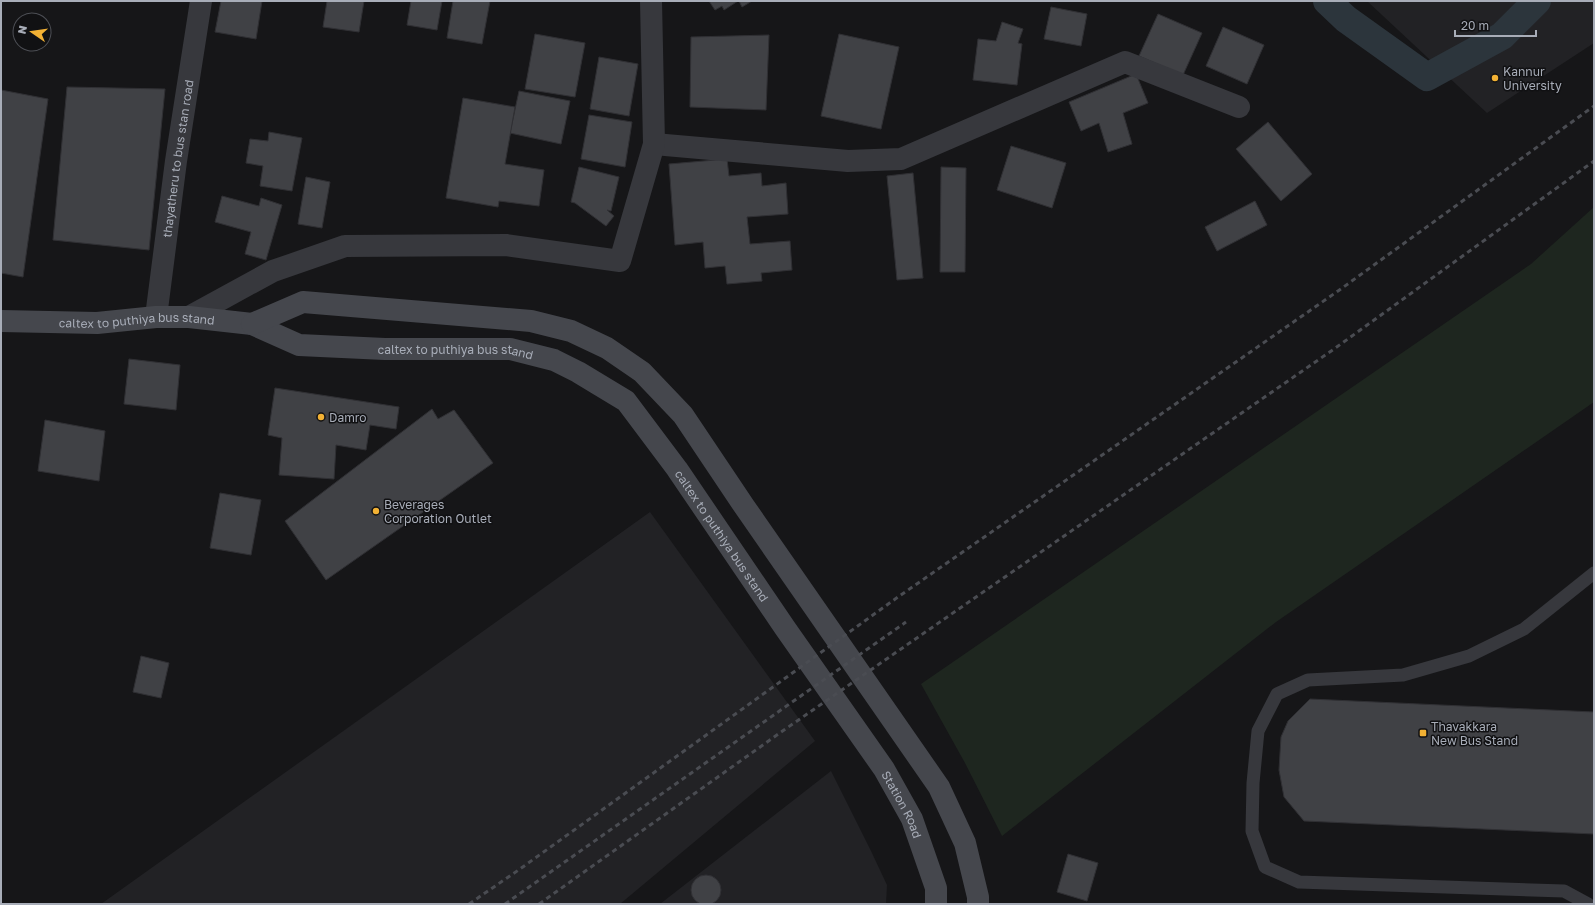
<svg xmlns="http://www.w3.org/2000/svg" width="1595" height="905" viewBox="0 0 1595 905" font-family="'Golos Text',sans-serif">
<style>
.built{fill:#222225}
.green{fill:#1e261f}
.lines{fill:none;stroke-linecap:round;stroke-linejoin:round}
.canal{stroke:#2c353c;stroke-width:28}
.building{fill:#404145;stroke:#303034}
.service{stroke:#37383d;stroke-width:13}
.minor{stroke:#37383d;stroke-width:22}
.secondary{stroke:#45474d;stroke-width:22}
.rail{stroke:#4a4c52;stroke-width:3;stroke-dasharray:5 4;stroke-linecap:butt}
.poi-dot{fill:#f2b134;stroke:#111113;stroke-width:1.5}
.labels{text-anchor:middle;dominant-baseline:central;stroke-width:3;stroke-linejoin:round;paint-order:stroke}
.poi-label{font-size:12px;fill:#a8adb8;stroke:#111113;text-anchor:start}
.street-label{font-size:12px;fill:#a8adb8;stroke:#111113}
</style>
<rect width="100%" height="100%" fill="#161618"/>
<g class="built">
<path d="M1367 1H1594V43L1487 113Z"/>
<path d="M650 512 815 741 620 904H101Z"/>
<path d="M831 771 871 851 887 885 886 904H660Z"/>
</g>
<path class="green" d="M1594 207V402L1276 622 1002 836 965 763 921 684 1531 264Z"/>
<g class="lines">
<path class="canal" d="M1327 1 1346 19 1427 77 1502 36 1537 1"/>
</g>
<g class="building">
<path d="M221 1H262L256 39 215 32Z"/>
<path d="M327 1H364L359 32 323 27Z"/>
<path d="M411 1H442L437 30 407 25Z"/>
<path d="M453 1H490L482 44 447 38Z"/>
<path d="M709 1H738L724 10 722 6 715 10Z"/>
<path d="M739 1H752L742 7Z"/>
<path d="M1051 7 1087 14 1081 46 1044 39Z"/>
<path d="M1158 14 1202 33 1183 75 1139 56Z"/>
<path d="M1002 22 1023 29 1018 43 1022 44 1017 85 973 80 978 39 996 41Z"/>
<path d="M1223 27 1264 45 1247 84 1206 66Z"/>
<path d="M535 34 585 43 575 97 525 89Z"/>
<path d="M839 34 899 47 881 129 821 116Z"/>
<path d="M769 35 766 110 690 107 691 37Z"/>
<path d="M599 57 638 64 629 116 590 109Z"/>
<path d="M1136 74 1148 103 1123 113 1132 144 1108 152 1099 123 1081 131 1069 102Z"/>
<path d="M67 87 165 89 149 250 53 240Z"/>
<path d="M1 90 48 99 23 277 1 273Z"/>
<path d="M519 91 570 101 561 144 510 133Z"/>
<path d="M463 98 515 107 505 164 544 170 539 206 499 201 498 207 446 198Z"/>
<path d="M589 115 632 122 625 167 581 159Z"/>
<path d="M1268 122 1312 174 1281 201 1236 149Z"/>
<path d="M269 132 302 138 292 191 260 186 263 166 246 163 250 139 268 141Z"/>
<path d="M1011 146 1066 163 1052 208 997 190Z"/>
<path d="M727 159 729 176 761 173 762 186 786 183 788 214 747 217 750 244 790 241 792 270 761 273 762 281 727 284 725 266 705 268 703 242 675 245 669 164Z"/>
<path d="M579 167 619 177 611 211 607 210 614 216 606 226 575 203 571 202Z"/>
<path d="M941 167 966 168 965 272H940Z"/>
<path d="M913 173 923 278 897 280 887 176Z"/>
<path d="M306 177 330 182 322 228 298 224Z"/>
<path d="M222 196 259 206 261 198 282 205 266 260 245 254 251 232 215 222Z"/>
<path d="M1255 201 1267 225 1217 251 1205 227Z"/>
<path d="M129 359 180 365 176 410 124 404Z"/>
<path d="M275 388 399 407 396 429 370 425 366 450 336 445 334 479 279 475 282 438 268 435Z"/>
<path d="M432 409 438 419 454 410 493 463 326 580 285 521Z"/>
<path d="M45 420 105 431 99 481 38 471Z"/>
<path d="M220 493 261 500 251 555 210 548Z"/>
<path d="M141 656 169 663 161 698 133 692Z"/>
<path d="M1310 699 1594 712V834L1304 821 1284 797 1279 770 1281 737 1288 721Z"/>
<path d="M1068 854 1098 863 1087 901 1057 892Z"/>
<circle cx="706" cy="890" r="15"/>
</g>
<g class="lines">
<path class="service" d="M1588 904 1564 891 1299 882 1265 867 1252 831 1253 783 1258 731 1277 694 1308 680 1403 675 1469 656 1524 629 1594 573"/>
<g class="minor">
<path d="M654 144 848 161 901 159 1125 62 1239 107"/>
<path id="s1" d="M156 317 176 161 201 1"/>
<path d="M189 317 273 271 345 246 506 245 620 261 654 144 651 1"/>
</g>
<g class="secondary">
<path id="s2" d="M1 321 97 323 156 317H189L252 324 299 345 385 349H510L554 360 578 372 626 401 677 469 785 628 884 769 912 819 936 888V904"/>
<path d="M252 324 303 302 531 321 571 331 607 348 642 372 683 415 744 506 939 787 965 843 978 897V904"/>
</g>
<g class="rail">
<path d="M469 904 520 869 898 597 1338 291 1594 106"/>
<path d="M505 904 906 622"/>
<path d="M539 904 784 730 1334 349 1594 161"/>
</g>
</g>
<g class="poi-dot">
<circle cx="1495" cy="78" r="4"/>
<circle cx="321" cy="417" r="4"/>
<circle cx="376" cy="511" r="4"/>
<rect x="1419" y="729" width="8" height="8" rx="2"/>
</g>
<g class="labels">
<g class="poi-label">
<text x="1503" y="71">Kannur<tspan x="1503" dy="14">University</tspan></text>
<text x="329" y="417">Damro</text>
<text x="384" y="504">Beverages<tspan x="384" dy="14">Corporation Outlet</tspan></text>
<text x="1431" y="726">Thavakkara<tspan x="1431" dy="14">New Bus Stand</tspan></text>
</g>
<g class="street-label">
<text stroke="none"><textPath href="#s1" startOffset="160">thayatheru to bus stan road</textPath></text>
<text stroke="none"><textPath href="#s2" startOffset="136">caltex to puthiya bus stand</textPath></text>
<text stroke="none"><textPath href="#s2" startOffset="460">caltex to puthiya bus stand</textPath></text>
<text stroke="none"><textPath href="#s2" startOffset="808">caltex to puthiya bus stand</textPath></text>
<text stroke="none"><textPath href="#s2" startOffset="1132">Station Road</textPath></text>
</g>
</g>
<rect width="1595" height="905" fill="none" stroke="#a8adb8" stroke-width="4"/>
<g transform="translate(32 32) rotate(283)"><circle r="19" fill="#111113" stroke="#4d4f55"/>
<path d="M0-3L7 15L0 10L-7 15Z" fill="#f2b134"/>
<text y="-6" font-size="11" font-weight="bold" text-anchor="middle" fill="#a8adb8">N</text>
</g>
<path d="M1455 30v6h81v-6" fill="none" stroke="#a8adb8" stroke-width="2"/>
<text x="1461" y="30" font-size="12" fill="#a8adb8" stroke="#111113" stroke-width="3" paint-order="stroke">20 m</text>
</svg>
